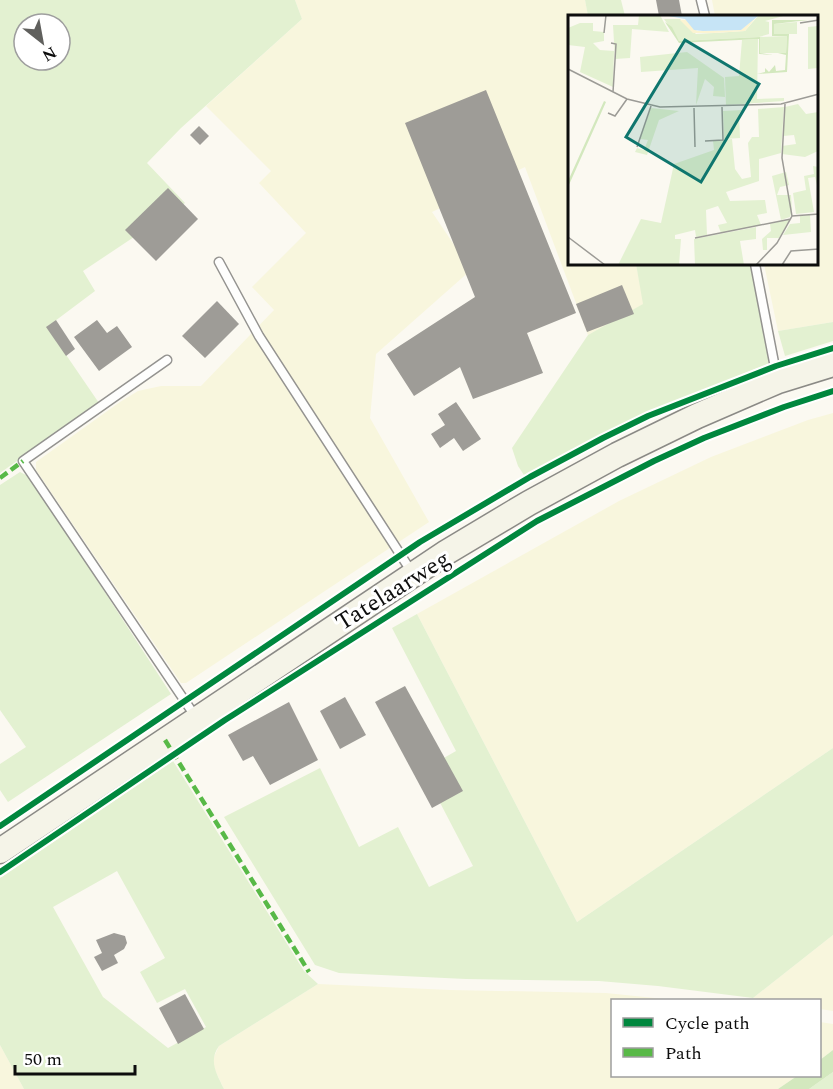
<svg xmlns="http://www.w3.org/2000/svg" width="833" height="1089" viewBox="0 0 833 1089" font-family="Spectral,serif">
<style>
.farmland{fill:#f8f6dd}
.green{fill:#e3f1d1;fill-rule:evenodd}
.forest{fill:#d3e8be}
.building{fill:#9e9c97}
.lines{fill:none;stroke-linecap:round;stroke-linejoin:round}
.service-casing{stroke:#949390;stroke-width:11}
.secondary-casing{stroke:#8b8a86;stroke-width:27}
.service{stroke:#fefefd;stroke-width:8}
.secondary{stroke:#f5f4e8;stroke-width:24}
.quiet{stroke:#58b947;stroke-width:4.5;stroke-dasharray:9 4.5;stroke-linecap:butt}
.cycleway-casing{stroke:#fff;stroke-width:10}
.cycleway{stroke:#00873e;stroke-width:6}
.labels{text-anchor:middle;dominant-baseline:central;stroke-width:6;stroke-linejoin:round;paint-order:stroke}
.street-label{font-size:24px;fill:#0d0d0d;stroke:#fff}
.inset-road{fill:none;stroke:#9c9b96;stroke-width:1.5}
.view{fill:#0f766e;fill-opacity:0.15;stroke:#0f766e;stroke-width:3}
.inset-edge{fill:none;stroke:#0d0d0d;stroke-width:3}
</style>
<rect width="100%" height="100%" fill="#fbf9f1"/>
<g class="farmland">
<path d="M295 0H585L588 16H569V264H636L644 304 588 335 525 167 432 212 471 270 376 354 370 418 429 522 186 683H181L36 470V462L120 402 138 391 161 386H201L274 310 252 287 306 233 259 183 271 171 206 106 302 19Z"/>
<path d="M712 0H833V322L778 331 764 264H816V16H715Z"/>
<path d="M833 413V748L577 922 417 614 619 501 711 457 808 420Z"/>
<path d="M833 935V1011L820 1009V1000H766L753 998Z"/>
<path d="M318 984 450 990 606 993 674 1000H612V1076H797L778 1089H224L214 1068 213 1059 219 1046Z"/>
<path d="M820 1022 833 1024V1050L820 1060Z"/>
<path d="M0 1045 24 1089H0Z"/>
</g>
<g class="green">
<path d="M0 0H295L302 19 181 128 147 163 185 203 83 271 95 291 47 327 99 403 0 473ZM24 24H60V60H24Z"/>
<path d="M585 0H621L625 16H588Z"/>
<path d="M636 264H752L770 361 768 364 640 415 524 475 518 466 512 448 588 335 643 304Z"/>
<path d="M833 322V341L785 356 778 331Z"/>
<path d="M20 472 30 477 171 694 8 802 0 790V764L26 747 0 710V485Z"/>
<path d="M417 614 577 922 833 748V935L753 998 658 986 599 981 466 979 339 973 315 965 224 817 320 768 359 847 398 827 429 887 473 866 423 770 456 751 392 628Z"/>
<path d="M173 761 304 971 318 984 219 1046C208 1061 217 1074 224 1089H24L0 1045V878ZM117 871 165 958 140 972 157 1003 185 989 206 1027 168 1048 103 997 53 907Z"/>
<path d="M833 1072V1089H809Z"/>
</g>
<path class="forest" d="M833 1050V1072L809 1089H778L797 1076H820V1060Z"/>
<g class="building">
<path d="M656 0H679L682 16H659Z"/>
<path d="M486 90 576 313 527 333 543 373 473 399 460 367 414 396 387 354 475 297 405 123Z"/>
<path d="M199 126 209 136 200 145 190 135Z"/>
<path d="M168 188 198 219 156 261 125 230Z"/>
<path d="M622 285 634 314 587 332 576 304Z"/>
<path d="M217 301 239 324 205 358 182 336Z"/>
<path d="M56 320 75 349 66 356 46 327Z"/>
<path d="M97 320 107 333 117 326 132 347 99 371 74 337Z"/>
<path d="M456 402 481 439 463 451 454 438 440 448 431 434 445 425 438 414Z"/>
<path d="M405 686 463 791 432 808 375 702Z"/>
<path d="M345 697 366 735 340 749 320 711Z"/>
<path d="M289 702 318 760 270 785 253 756 243 761 228 735Z"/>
<path d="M114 933 125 936 127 943 124 949 114 955 118 963 102 971 94 957 102 953 96 940Z"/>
<path d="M185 994 204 1029 178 1044 159 1008Z"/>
</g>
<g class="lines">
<defs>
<g id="service">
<path d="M701 0 705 16"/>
<path d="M219 262 259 336 413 574"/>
<path d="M755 264 777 378"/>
<path d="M167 360 23 461 197 719"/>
</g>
<path id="secondary" d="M0 851 447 552 529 503 617 455 697 416 778 381 833 364"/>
</defs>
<use href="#service" class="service-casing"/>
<use href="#secondary" class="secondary-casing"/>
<use href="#service" class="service"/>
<use href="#secondary" class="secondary"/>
<g class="quiet">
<path d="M0 478 23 461"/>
<path d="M165 740 309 972"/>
</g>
<defs>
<g id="cycleway">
<path d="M0 826 420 542 530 477 603 438 648 416 776 366 833 348"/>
<path d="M0 872 225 720 537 521 654 461 704 438 784 407 833 391"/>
</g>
</defs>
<use href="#cycleway" class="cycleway-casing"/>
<use href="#cycleway" class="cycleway"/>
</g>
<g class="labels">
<g class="street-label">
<text transform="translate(393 591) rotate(-32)">Tatelaarweg</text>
</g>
</g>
<g transform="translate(568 15)">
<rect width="250" height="250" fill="#fbf9f1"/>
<path d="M71 0H92L101 17 64 14 62 43 47 44 45 10H70ZM219 0 197 6 201 7V19L191 22 111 26 96 4H112L128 19 146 18 177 16 190 1ZM229 7V19H206V9ZM12 8H25V16L36 17V26L25 28 32 35 46 36 45 72 12 57 17 32 0 30V13ZM250 11V53L240 54V12ZM219 21 218 38H192V22ZM190 24 189 84 216 83V86L158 90 157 62 171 61 174 25ZM119 37 156 63 157 82 145 81 146 72 137 64 128 90 130 53 73 57 72 42ZM230 89 238 99 250 97V136L237 142 214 139V131L228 129 226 120 215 121 217 92ZM216 92 213 138 191 144V166L158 177 162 186 197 185 199 198 189 200 193 210 153 218 150 210 159 208 150 191 138 195 139 220 128 222 127 215 107 220V224H113L111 250H50L73 204 93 208 106 149 146 135 145 126 164 124 167 154 174 164 183 162 180 128 184 122H191L190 94ZM83 93 111 96 91 105 79 140 67 137 69 133 76 135 80 125 72 124ZM175 95 171 99 172 123 156 124 155 96ZM245 151 250 152V174L247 162 240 163 246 197 228 199 225 178 238 175 236 161 246 159ZM218 157 221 170 212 172 209 180H223L224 195 222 202 213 205 204 161ZM242 200 243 217 215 220 222 209 232 208V201ZM222 204 211 223H199V235H195L194 224 203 216 202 209ZM188 212V224L172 226 176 250H127L126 224Z" fill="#e3f1d1"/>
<path d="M204 5H240L206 9V19H221L219 57 189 59 197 57V53L201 57 207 50 208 56 217 55 218 40 210 38H218L219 21H204ZM97 7 104 12 111 26 192 22V38L205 40 191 39V24L111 28ZM36 86 38 87 0 172V166Z" fill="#d3e8be"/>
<path d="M189 1 177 16 146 18H125L112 5H119L129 16 173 15Z" fill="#fcf4d2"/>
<path d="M95 0H209L190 1 173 15 135 16 126 15 117 4Z" fill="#c6e4f6"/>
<path class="inset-road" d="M232 8 251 5M36 18 38 0M43 28 48 29 45 77M0 54 59 84 92 92 213 89 251 79M126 93 127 132M40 98 47 101 59 84M137 126 155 125 154 92M69 132 83 91M224 201 251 199M0 222 37 250M127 223 223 204M188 250 209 228 224 201 214 143 217 89M214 250 223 236 251 234"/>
<path class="view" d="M117 25 191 69 133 167 58 122Z"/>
<rect width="250" height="250" class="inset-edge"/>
</g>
<rect x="611" y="999" width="210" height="78" fill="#ffffff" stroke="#9e9e9e" stroke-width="1.5"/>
<rect x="623" y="1018" width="30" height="9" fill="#00873e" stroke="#9e9e9e" stroke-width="1.5"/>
<text x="665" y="1029" font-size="18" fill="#0d0d0d">Cycle path</text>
<rect x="623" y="1048" width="30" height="9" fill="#58b947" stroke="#9e9e9e" stroke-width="1.5"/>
<text x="665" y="1059" font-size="18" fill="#0d0d0d">Path</text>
<g transform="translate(42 42) rotate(149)"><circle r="28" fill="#ffffff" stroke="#9e9e9e" stroke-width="1.5"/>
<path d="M0-4.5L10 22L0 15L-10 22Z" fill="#60605d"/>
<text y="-9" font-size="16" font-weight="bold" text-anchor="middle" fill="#0d0d0d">N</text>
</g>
<path d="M15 1065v9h120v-9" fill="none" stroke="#0d0d0d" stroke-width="3"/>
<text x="24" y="1065" font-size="18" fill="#0d0d0d" stroke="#ffffff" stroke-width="4.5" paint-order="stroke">50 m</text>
</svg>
